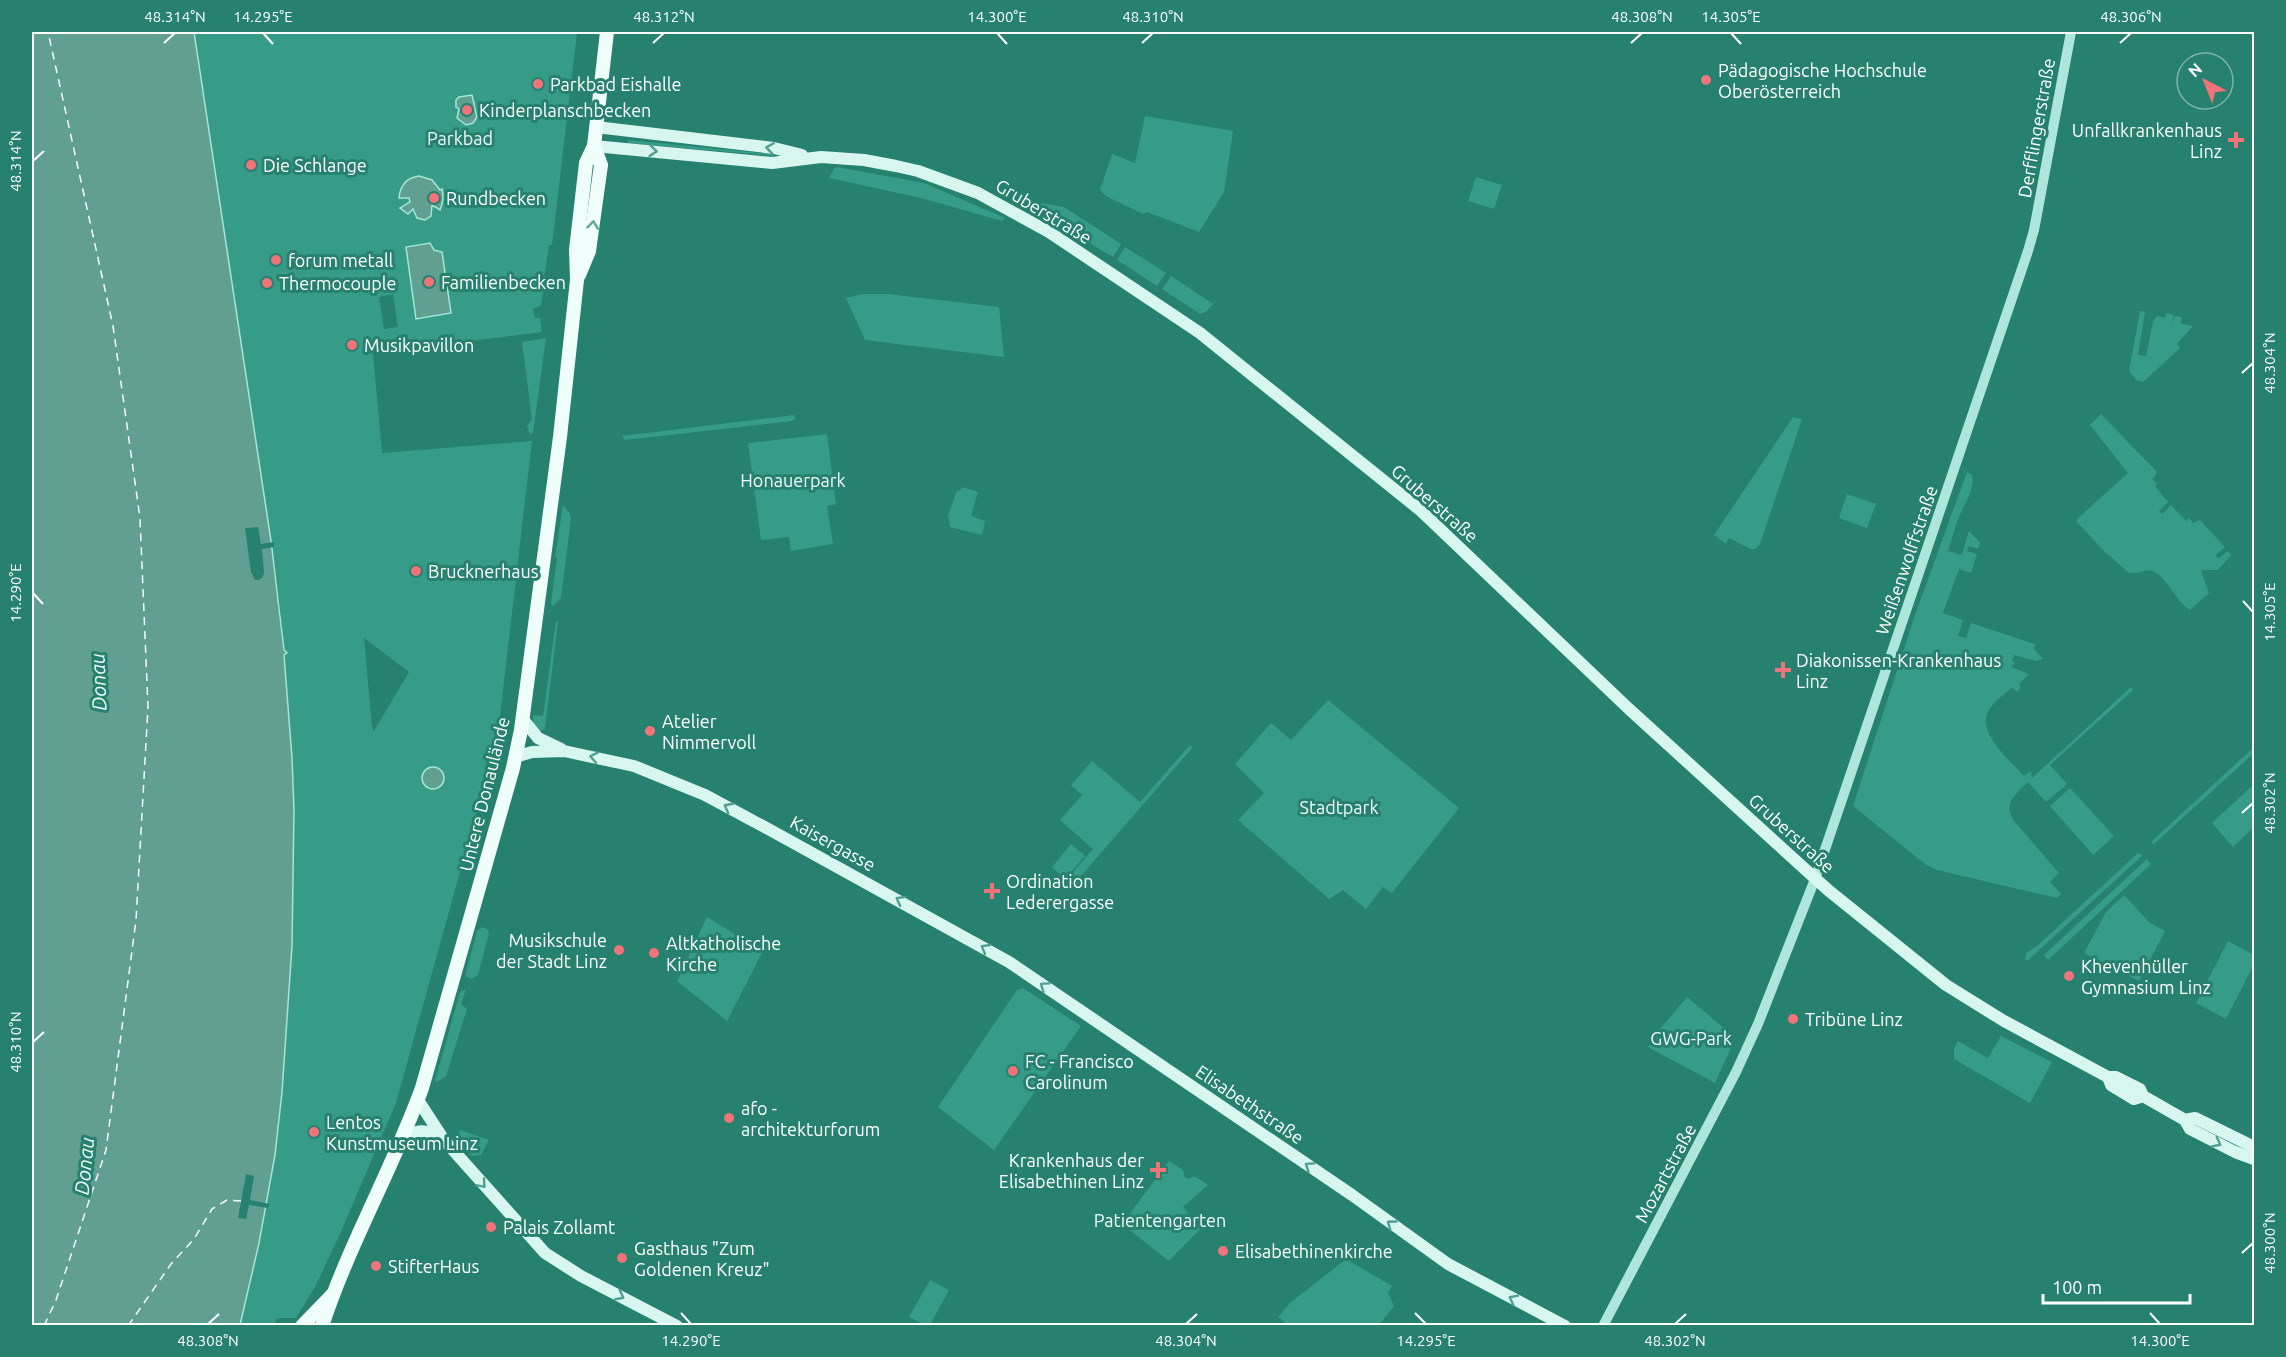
<svg xmlns="http://www.w3.org/2000/svg" width="2286" height="1357" viewBox="0 0 2286 1357" font-family="Ubuntu,sans-serif">
<style>
.green{fill:#379c87;fill-rule:evenodd}
.water{fill:#619f93;stroke:#a2e7d8;stroke-width:1.5}
.pier{fill:#26816f}
.lines{fill:none;stroke-linecap:round;stroke-linejoin:round}
.ferry{stroke:#f4fcfb;stroke-width:1.5;stroke-dasharray:8 6;stroke-linecap:butt}
.tertiary{stroke:#aee6db;stroke-width:10}
.secondary{stroke:#d7f6f0;stroke-width:12}
.primary{stroke:#effdfb;stroke-width:14}
.oneway{stroke:#529e8f}
.oneway2{stroke:#62a699}
.ticks{fill:none;stroke:#fff;stroke-width:2}
.poi-dot{fill:#ef7379;stroke:#26816f;stroke-width:2}
.labels{text-anchor:middle;dominant-baseline:central;stroke-width:6;stroke-linejoin:round;paint-order:stroke}
.poi-label{font-size:18px;fill:#fff;stroke:#26816f;text-anchor:start}
.street-label{font-size:18px;fill:#fff;stroke:#26816f}
.park-label{font-size:18px;fill:#f1fcfa;stroke:#26816f}
.water-label{font-size:20px;font-style:italic;fill:#f4fcfb;stroke:#26816f}
.neatline{fill:none;stroke:#fff;stroke-width:2}
.ticks-label{font-size:15px;text-anchor:middle;fill:#fff}
</style>
<rect width="100%" height="100%" fill="#26816f"/>
<g class="green">
<path d="M194 32H577L552 245H549L545 273 543 275 545 277 541 305 533 309 535 318H540L542 332 373 353 382 453 532 441 530 458 499 725 489 767 396 1103 340 1234 315 1287 296 1318H277L274 1325H240L259 1243 275 1155 282 1092 292 946 294 810 292 758 284 655 287 653 284 650 279 599ZM393 294 398 327 384 329 379 297ZM364 638 409 672 374 731 372 727Z"/>
<path d="M1145 116 1233 131 1224 192 1199 232 1147 212 1143 214 1106 196 1100 190 1112 154 1135 163Z"/>
<path d="M628 140 773 154 774 156 627 143Z"/>
<path d="M837 167 924 183 1005 218 1002 221 921 198 829 178 834 168Z"/>
<path d="M1476 177 1502 185 1494 209 1468 201Z"/>
<path d="M1040 203 1064 207 1121 244 1113 257C1097 247 1045 219 1040 203Z"/>
<path d="M1125 247 1166 273 1157 286 1117 260Z"/>
<path d="M1171 276 1213 304 1207 311 1200 314 1162 289Z"/>
<path d="M863 294H888L999 307 1004 357 865 340 846 298Z"/>
<path d="M2140 311 2145 312 2138 355 2146 356 2153 321 2157 316 2165 318 2166 313 2174 315 2172 324 2175 316 2182 317 2181 324 2193 326 2177 344 2180 348 2143 382 2136 380 2129 371Z"/>
<path d="M546 338 533 433 530 434 527 426 532 419 522 342Z"/>
<path d="M2101 414 2156 471V475L2152 479 2157 484 2155 486 2168 502 2159 511 2162 514 2171 505 2186 521 2189 518 2193 523 2200 520 2225 547 2216 555 2218 559 2228 551 2231 555 2218 570H2201L2209 593 2190 610C2177 603 2167 577 2153 571 2145 568 2138 575 2129 573L2103 550 2077 522V519L2128 473 2090 425Z"/>
<path d="M794 415 795 419 792 421 625 440 622 436Z"/>
<path d="M1793 417 1802 419 1760 544 1755 549H1751L1729 538 1726 544 1714 535Z"/>
<path d="M827 434 836 504 827 506 833 544 791 551 789 537 761 540 748 443Z"/>
<path d="M1967 472 1972 475C1976 491 1962 507 1957 522 1954 531 1951 541 1948 551L1962 555 1969 531 1980 543 1978 549 1969 546 1967 551 1977 554 1971 573 1959 569 1943 613 1963 620 1958 636 1966 638 1971 623 2035 644 2034 649 2043 659 2036 661 2014 655 2012 661 2015 663 2011 667 2029 674 2019 684 2021 687 2017 692 2012 687C2005 694 1994 701 1989 710 1975 732 2011 761 2024 776L2031 771 2032 778 2131 687 2133 690 2050 765 2067 784 2046 802 2028 782C2015 794 2002 805 2015 822L2059 873 2050 882 2061 894 2057 898 1937 870 1925 864 1853 806 1915 615Z"/>
<path d="M962 487 978 492 971 516 985 521 982 535 950 527 948 516 957 490 960 491Z"/>
<path d="M1847 494 1876 504 1867 528 1839 518Z"/>
<path d="M563 505 570 514 571 518 561 598 553 606 551 604 557 558 555 557Z"/>
<path d="M556 621 558 622 545 728 538 733 533 725V715L543 716Z"/>
<path d="M1328 700 1459 808 1392 893 1383 887 1366 909 1343 890 1329 899 1238 820 1264 793 1235 764 1271 723 1291 740Z"/>
<path d="M1190 745 1193 747 1068 891 1062 885 1093 849 1060 820 1082 795 1071 785 1092 761 1140 802Z"/>
<path d="M2254 747V753L2153 845 2152 841Z"/>
<path d="M2254 784V827L2233 847 2212 823Z"/>
<path d="M2070 788 2114 836 2093 855 2050 806Z"/>
<path d="M1071 844 1085 856 1065 879 1052 867Z"/>
<path d="M2138 853 2143 855 2027 961 2025 959 2026 953 2038 945Z"/>
<path d="M2147 859 2151 864 2048 960 2044 955Z"/>
<path d="M2124 895 2150 923 2165 931 2139 981 2084 953 2106 912Z"/>
<path d="M707 917 763 951 727 1021 677 981Z"/>
<path d="M482 927 487 929 489 933 478 975 471 979 466 976V972L477 931Z"/>
<path d="M2228 941 2254 955V964L2226 1019 2196 1003Z"/>
<path d="M1023 988 1081 1026 994 1150 938 1107 1017 990Z"/>
<path d="M466 989 461 1004 467 1009 446 1076 437 1082 435 1081 460 992Z"/>
<path d="M1687 997 1725 1029 1732 1038 1730 1050 1715 1083 1648 1047 1654 1036Z"/>
<path d="M2001 1036 2052 1062 2030 1103 1954 1059V1048L1958 1041 1988 1058Z"/>
<path d="M460 1130 489 1140 481 1155 472 1156 456 1140Z"/>
<path d="M1169 1161 1183 1170 1185 1177 1189 1179 1194 1176 1208 1185 1183 1207 1201 1228 1169 1261 1122 1224Z"/>
<path d="M1346 1259 1392 1286 1388 1293 1394 1306 1379 1325H1288L1278 1317 1290 1303Z"/>
<path d="M930 1280 949 1290 930 1325H925L909 1317Z"/>
</g>
<g class="water">
<path d="M32 32H194L271 541 284 650 287 653 284 655 292 758 294 810 292 946 282 1092 275 1155 259 1243 240 1325H32Z"/>
<path d="M472 95 477 117 473 123 466 125 457 118 459 109 456 107V100L459 97Z"/>
<path d="M419 176 432 180 440 190 442 189C444 197 443 202 440 210L432 205 431 216 425 220 417 218 413 209 408 214 400 208 410 202 409 198H399C400 186 406 178 419 176Z"/>
<path d="M430 243 434 250 442 252 451 313 416 319 406 247Z"/>
<circle cx="433" cy="778" r="11"/>
</g>
<g class="pier">
<path d="M258 527 261 544 274 542V547L262 549 264 572 263 577 259 580H255L251 572 245 528Z"/>
<path d="M246 1174 254 1176 250 1200 269 1204 268 1208 249 1205 246 1219 238 1218Z"/>
</g>
<g class="lines">
<g class="ferry">
<path d="M44 1326 56 1300 106 1150 136 920 148 707 140 518 113 326 48 32"/>
<path d="M128 1326 171 1264 194 1239 212 1209 227 1200 241 1201"/>
</g>
<path class="tertiary" d="M1603 1326 1736 1072 1758 1024 1815 879 2028 251 2034 230 2071 32"/>
<g class="secondary">
<path d="M596 127 774 148 802 155"/>
<path d="M594 146 772 163 821 157 864 160 896 166 918 171 978 193 1049 232 1200 333 1420 510 1629 709 1828 890 1946 985 2004 1021 2108 1077H2116L2140 1089 2143 1096 2185 1120 2190 1129 2235 1152 2254 1159"/>
<path d="M522 718 538 738 561 749"/>
<path d="M515 757 532 752 564 751 634 766 705 795 772 831 1009 962 1352 1195 1448 1264 1565 1326"/>
<path d="M2108 1077 2111 1085 2134 1099 2143 1096"/>
<path d="M418 1100 444 1140 545 1253 581 1276 677 1326"/>
<path d="M2185 1120 2195 1118 2254 1147"/>
<path d="M403 1138C417 1130 426 1128 440 1138"/>
</g>
<g class="primary">
<path d="M579 275 589 251 601 165 594 146"/>
<path d="M302 1326 332 1295"/>
<path d="M322 1326C349 1244 393 1168 422 1088L513 768 521 730 560 437 577 280 576 250 586 163 594 146 607 32"/>
</g>
</g>
<defs><path id="oneway-chevron" d="M-2-3.5L2.5 0L-2 3.5" fill="none" stroke-width="1.6" stroke-linecap="round" stroke-linejoin="round" transform="scale(1.5)"/></defs>
<g class="oneway">
<use href="#oneway-chevron" transform="translate(770 148) rotate(-171)"/>
<use href="#oneway-chevron" transform="translate(653 151) rotate(6)"/>
<use href="#oneway-chevron" transform="translate(594 757) rotate(-169)"/>
<use href="#oneway-chevron" transform="translate(728 807) rotate(-152)"/>
<use href="#oneway-chevron" transform="translate(900 900) rotate(-151)"/>
<use href="#oneway-chevron" transform="translate(985 948) rotate(-150)"/>
<use href="#oneway-chevron" transform="translate(1044 986) rotate(-145)"/>
<use href="#oneway-chevron" transform="translate(2217 1143) rotate(27)"/>
<use href="#oneway-chevron" transform="translate(1309 1166) rotate(-146)"/>
<use href="#oneway-chevron" transform="translate(482 1184) rotate(49)"/>
<use href="#oneway-chevron" transform="translate(1391 1224) rotate(-144)"/>
<use href="#oneway-chevron" transform="translate(620 1296) rotate(27)"/>
<use href="#oneway-chevron" transform="translate(1513 1299) rotate(-153)"/>
</g>
<use class="oneway2" href="#oneway-chevron" transform="translate(593 225) rotate(-83)"/>
<path class="ticks" d="M263 33 273 44M997 33 1007 44M1731 33 1741 44M164 43 175 33M653 43 664 33M1142 43 1153 33M1631 43 1642 33M2120 43 2131 33M33 161 44 151M2242 373 2253 363M33 593 43 604M2243 601 2253 612M2242 813 2253 803M33 1042 44 1032M2242 1253 2253 1243M681 1313 691 1324M1415 1313 1426 1324M2150 1313 2160 1324M208 1324 219 1314M1186 1324 1197 1314M1675 1324 1686 1314"/>
<g class="poi-dot">
<circle cx="1706" cy="80" r="6"/>
<circle cx="538" cy="84" r="6"/>
<circle cx="467" cy="110" r="6"/>
<path d="M2233 131h6v6h6v6h-6v6h-6v-6h-6v-6h6z"/>
<circle cx="251" cy="165" r="6"/>
<circle cx="434" cy="198" r="6"/>
<circle cx="276" cy="260" r="6"/>
<circle cx="429" cy="282" r="6"/>
<circle cx="267" cy="283" r="6"/>
<circle cx="352" cy="345" r="6"/>
<circle cx="416" cy="571" r="6"/>
<path d="M1780 661h6v6h6v6h-6v6h-6v-6h-6v-6h6z"/>
<circle cx="650" cy="731" r="6"/>
<path d="M989 882h6v6h6v6h-6v6h-6v-6h-6v-6h6z"/>
<circle cx="619" cy="950" r="6"/>
<circle cx="654" cy="953" r="6"/>
<circle cx="2069" cy="976" r="6"/>
<circle cx="1793" cy="1019" r="6"/>
<circle cx="1013" cy="1071" r="6"/>
<circle cx="729" cy="1118" r="6"/>
<circle cx="314" cy="1132" r="6"/>
<path d="M1155 1161h6v6h6v6h-6v6h-6v-6h-6v-6h6z"/>
<circle cx="491" cy="1227" r="6"/>
<circle cx="1223" cy="1251" r="6"/>
<circle cx="622" cy="1258" r="6"/>
<circle cx="376" cy="1266" r="6"/>
</g>
<g class="labels">
<g class="poi-label">
<text x="1718" y="70">Pädagogische Hochschule<tspan x="1718" dy="21">Oberösterreich</tspan></text>
<text x="550" y="84">Parkbad Eishalle</text>
<text x="479" y="110">Kinderplanschbecken</text>
<text x="2222" y="130" text-anchor="end">Unfallkrankenhaus<tspan x="2222" dy="21">Linz</tspan></text>
<text x="263" y="165">Die Schlange</text>
<text x="446" y="198">Rundbecken</text>
<text x="288" y="260">forum metall</text>
<text x="441" y="282">Familienbecken</text>
<text x="279" y="283">Thermocouple</text>
<text x="364" y="345">Musikpavillon</text>
<text x="428" y="571">Brucknerhaus</text>
<text x="1796" y="660">Diakonissen-Krankenhaus<tspan x="1796" dy="21">Linz</tspan></text>
<text x="662" y="721">Atelier<tspan x="662" dy="21">Nimmervoll</tspan></text>
<text x="1006" y="881">Ordination<tspan x="1006" dy="21">Lederergasse</tspan></text>
<text x="607" y="940" text-anchor="end">Musikschule<tspan x="607" dy="21">der Stadt Linz</tspan></text>
<text x="666" y="943">Altkatholische<tspan x="666" dy="21">Kirche</tspan></text>
<text x="2081" y="966">Khevenhüller<tspan x="2081" dy="21">Gymnasium Linz</tspan></text>
<text x="1805" y="1019">Tribüne Linz</text>
<text x="1025" y="1061">FC - Francisco<tspan x="1025" dy="21">Carolinum</tspan></text>
<text x="741" y="1108">afo -<tspan x="741" dy="21">architekturforum</tspan></text>
<text x="326" y="1122">Lentos<tspan x="326" dy="21">Kunstmuseum Linz</tspan></text>
<text x="1144" y="1160" text-anchor="end">Krankenhaus der<tspan x="1144" dy="21">Elisabethinen Linz</tspan></text>
<text x="503" y="1227">Palais Zollamt</text>
<text x="634" y="1248">Gasthaus "Zum<tspan x="634" dy="21">Goldenen Kreuz"</tspan></text>
<text x="1235" y="1251">Elisabethinenkirche</text>
<text x="388" y="1266">StifterHaus</text>
</g>
<g class="street-label">
<text transform="translate(2036 128) rotate(-80)">Derfflingerstraße</text>
<text transform="translate(1044 211) rotate(31)">Gruberstraße</text>
<text transform="translate(1435 503) rotate(41)">Gruberstraße</text>
<text transform="translate(1906 560) rotate(-71)">Weißenwolffstraße</text>
<text transform="translate(484 794) rotate(-76)">Untere Donaulände</text>
<text transform="translate(1792 833) rotate(42)">Gruberstraße</text>
<text transform="translate(833 843) rotate(29)">Kaisergasse</text>
<text transform="translate(1250 1104) rotate(34)">Elisabethstraße</text>
<text transform="translate(1665 1173) rotate(-62)">Mozartstraße</text>
</g>
<g class="park-label">
<text x="460" y="138">Parkbad</text>
<text x="793" y="480">Honauerpark</text>
<text x="1339" y="807">Stadtpark</text>
<text x="1691" y="1038">GWG-Park</text>
<text x="1160" y="1220">Patientengarten</text>
</g>
<g class="water-label">
<text transform="translate(98 682) rotate(-92)">Donau</text>
<text transform="translate(84 1166) rotate(-84)">Donau</text>
</g>
</g>
<rect width="2286" height="1357" fill="none" stroke="#26816f" stroke-width="66"/>
<g transform="translate(2205 81) rotate(318)"><circle r="28" fill="#26816f" stroke="#7db3a9" stroke-width="1.5"/>
<path d="M0-4.5L10 22L0 15L-10 22Z" fill="#ef7379"/>
<text y="-9" font-size="16" font-weight="bold" text-anchor="middle" fill="#ffffff">N</text>
</g>
<path d="M2043 1294v9h147v-9" fill="none" stroke="#ffffff" stroke-width="3"/>
<text x="2052" y="1294" font-size="18" fill="#ffffff" stroke="#26816f" stroke-width="4.5" paint-order="stroke">100 m</text>
<rect x="33" y="33" width="2220" height="1291" class="neatline"/>
<g class="ticks-label">
<text x="175" y="22">48.314°N</text>
<text x="263" y="22">14.295°E</text>
<text x="664" y="22">48.312°N</text>
<text x="997" y="22">14.300°E</text>
<text x="1153" y="22">48.310°N</text>
<text x="1642" y="22">48.308°N</text>
<text x="1731" y="22">14.305°E</text>
<text x="2131" y="22">48.306°N</text>
<text transform="translate(16 161) rotate(-90)" y="5">48.314°N</text>
<text transform="translate(2270 363) rotate(-90)" y="5">48.304°N</text>
<text transform="translate(16 593) rotate(-90)" y="5">14.290°E</text>
<text transform="translate(2270 612) rotate(-90)" y="5">14.305°E</text>
<text transform="translate(2270 803) rotate(-90)" y="5">48.302°N</text>
<text transform="translate(16 1042) rotate(-90)" y="5">48.310°N</text>
<text transform="translate(2270 1243) rotate(-90)" y="5">48.300°N</text>
<text x="208" y="1346">48.308°N</text>
<text x="691" y="1346">14.290°E</text>
<text x="1186" y="1346">48.304°N</text>
<text x="1426" y="1346">14.295°E</text>
<text x="1675" y="1346">48.302°N</text>
<text x="2160" y="1346">14.300°E</text>
</g>
</svg>
